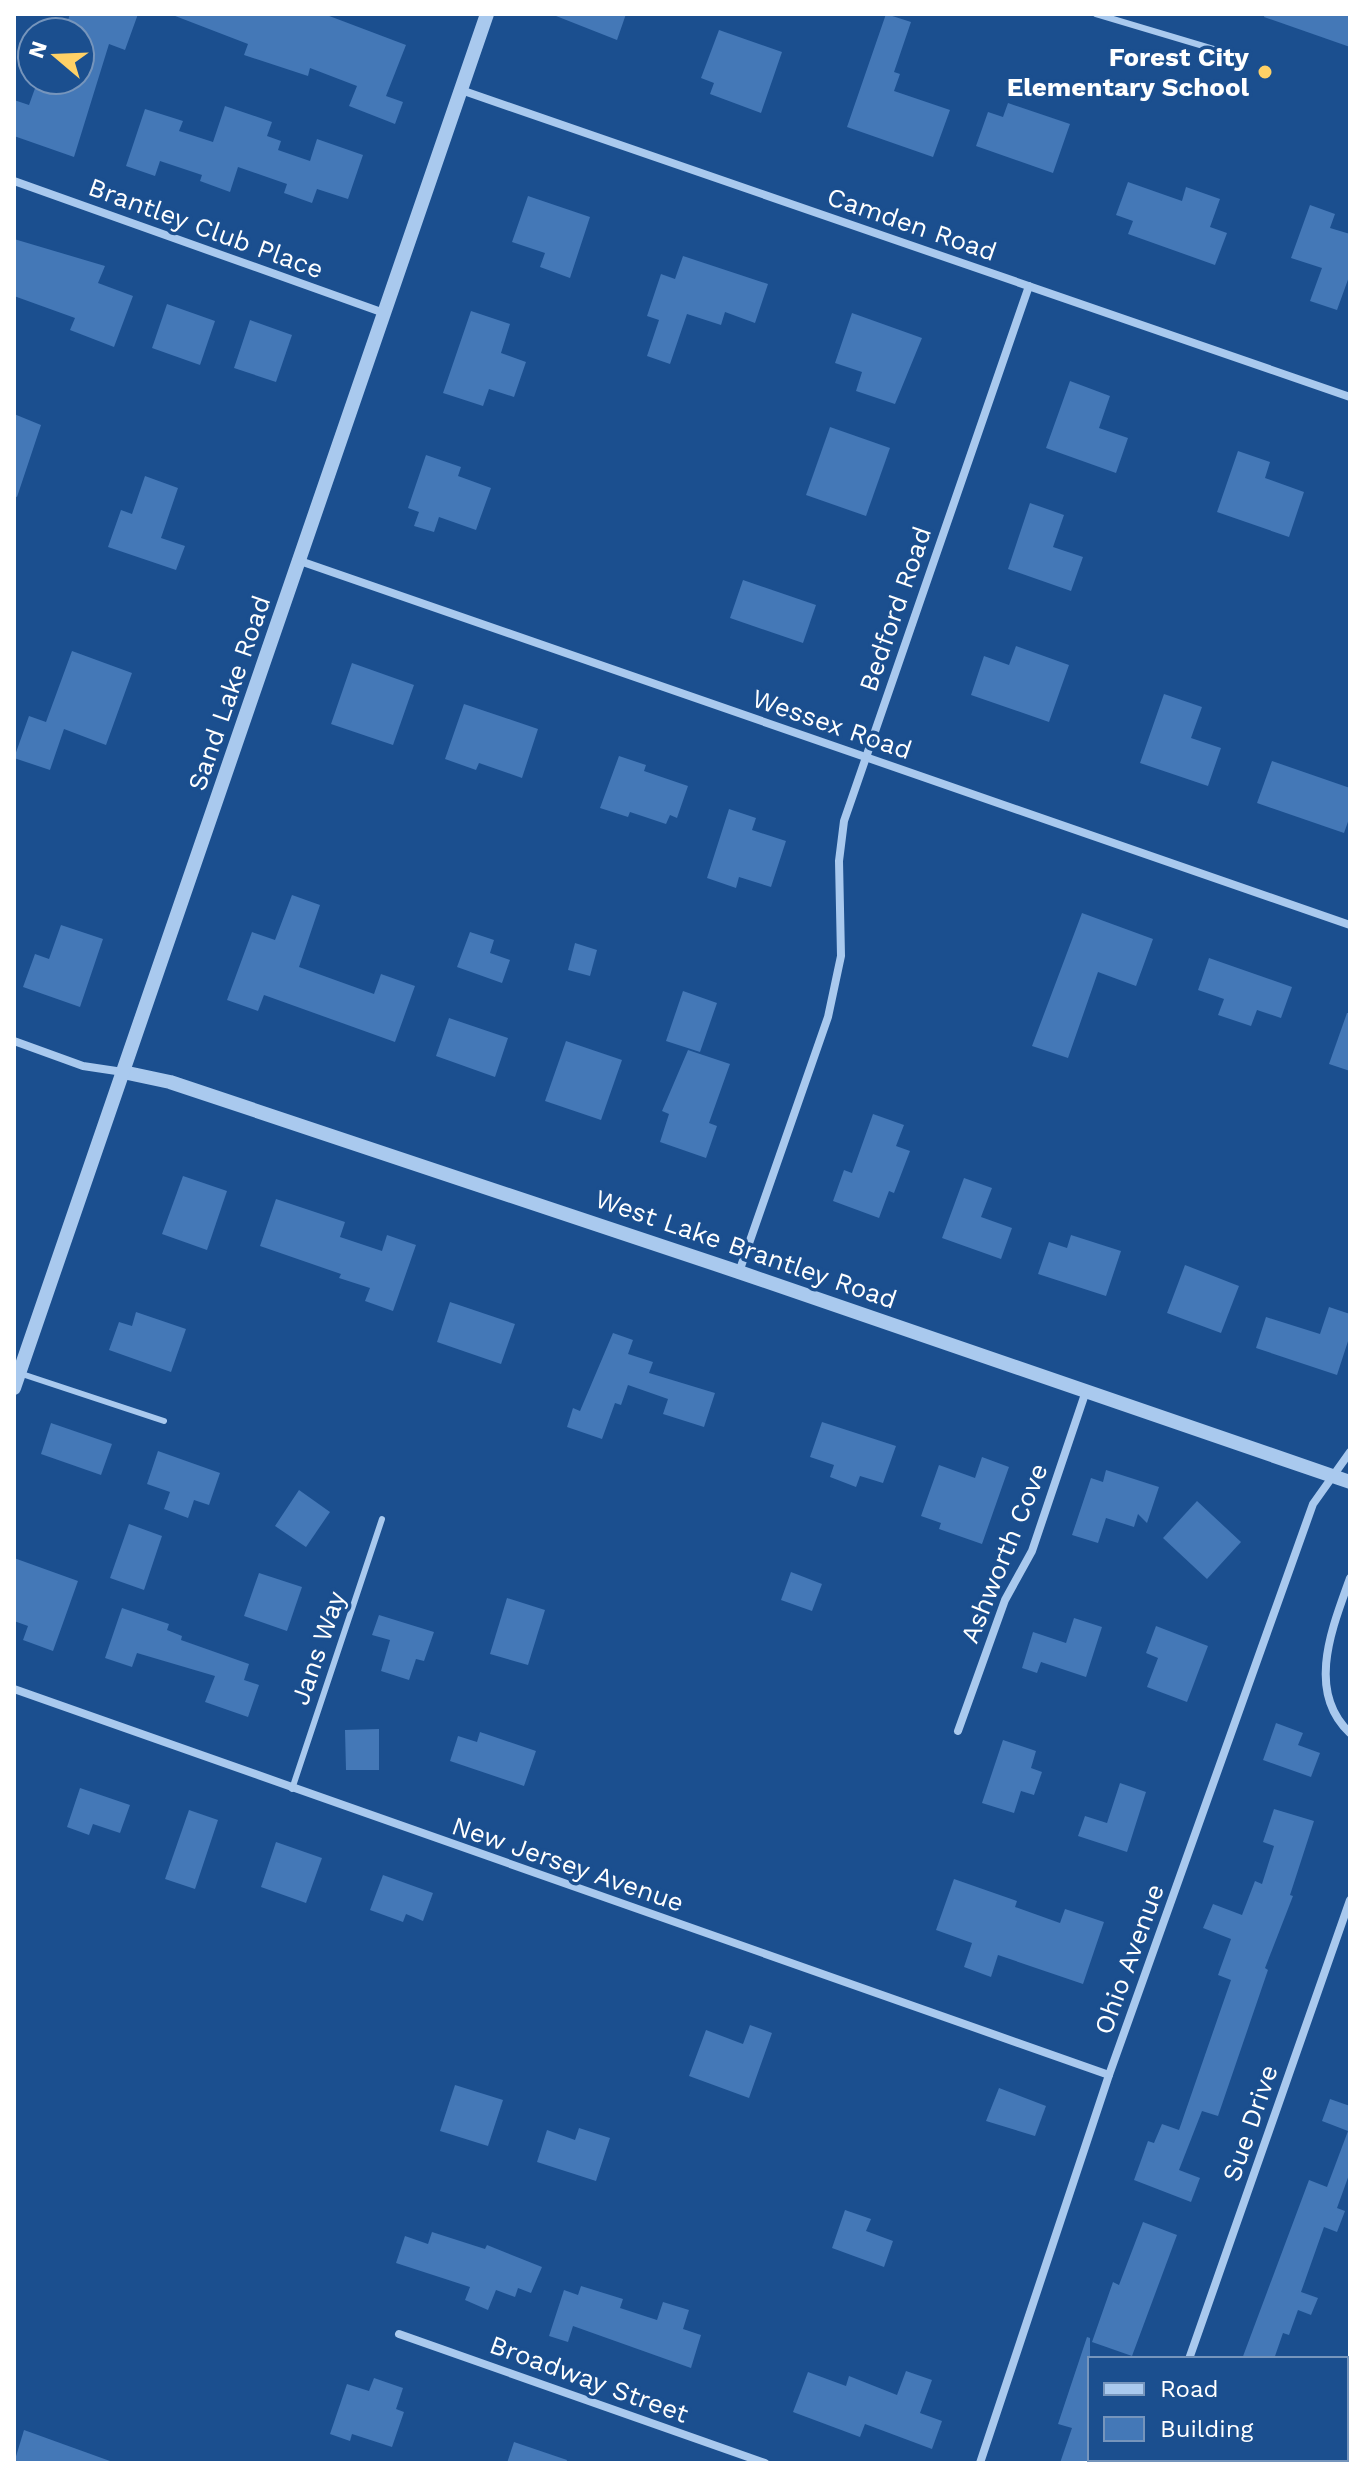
<svg xmlns="http://www.w3.org/2000/svg" width="1364" height="2477" viewBox="0 0 1364 2477" font-family="'Work Sans',sans-serif">
<style>
.building{fill:#4478b7}
.lines{fill:none;stroke-linecap:round;stroke-linejoin:round}
.service{stroke:#a9c9ee;stroke-width:6}
.minor{stroke:#a9c9ee;stroke-width:8}
.tertiary{stroke:#a9c9ee;stroke-width:14}
.poi-dot{fill:#ffd166;stroke:#1b4f8f;stroke-width:3}
.labels{text-anchor:middle;dominant-baseline:central;stroke-width:7;stroke-linejoin:round;paint-order:stroke}
.poi-label{font-size:26px;font-weight:bold;fill:#fff;stroke:#1b4f8f;text-anchor:end}
.street-label{font-size:26px;fill:#fff;stroke:#1b4f8f}
</style>
<rect width="100%" height="100%" fill="#1b4f8f"/>
<g class="building">
<path d="M70 14H138L125 50 109 44 74 157 14 136V100L29 105 38 80H80V32H64Z"/>
<path d="M170 14H324L406 45 386 96 403 102 395 124 349 106 357 86 310 68 308 76 244 55 248 44Z"/>
<path d="M551 14H626L617 40Z"/>
<path d="M886 14 911 22 894 72 900 74 894 91 950 110 933 157 847 127Z"/>
<path d="M1265 14H1350V47L1264 17Z"/>
<path d="M719 30 782 52 761 113 710 94 714 83 701 78Z"/>
<path d="M1008 103 1070 124 1053 173 976 146 988 112 1003 117Z"/>
<path d="M225 106 272 122 267 136 281 141 278 150 310 161 317 139 363 155 348 199 317 189 312 203 284 193 287 184 238 167 230 192 200 181 202 175 160 161 155 176 126 166 145 109 183 121 179 131 213 142Z"/>
<path d="M1128 182 1182 201 1186 187 1220 199 1210 227 1227 233 1215 265 1128 234 1133 221 1116 215Z"/>
<path d="M528 196 590 217 570 278 540 267 545 253 512 242Z"/>
<path d="M1310 205 1335 214 1330 228 1350 234V274L1337 310 1310 301 1322 268 1291 258Z"/>
<path d="M14 239 105 266 98 283 133 296 114 347 70 330 75 318 14 296Z"/>
<path d="M683 256 768 284 755 323 725 312 721 325 687 314 670 364 647 356 659 320 647 316 661 274 675 279Z"/>
<path d="M167 304 215 321 200 365 152 348Z"/>
<path d="M471 311 510 324 501 353 526 362 514 397 489 389 483 406 443 393Z"/>
<path d="M852 313 922 338 895 404 856 391 862 372 835 363Z"/>
<path d="M250 320 292 335 276 382 234 368Z"/>
<path d="M1070 381 1110 396 1099 428 1128 438 1116 473 1046 448Z"/>
<path d="M14 414 41 425 17 497 14 496Z"/>
<path d="M830 427 890 448 866 516 806 495Z"/>
<path d="M1238 451 1270 462 1265 478 1304 492 1289 537 1217 512Z"/>
<path d="M426 455 461 467 458 476 491 488 476 530 439 517 434 532 414 526 419 512 408 508Z"/>
<path d="M145 476 178 488 161 538 185 546 176 570 108 547 121 510 132 514Z"/>
<path d="M1030 503 1064 515 1053 547 1083 557 1071 591 1008 569Z"/>
<path d="M743 580 816 605 803 643 730 618Z"/>
<path d="M1016 646 1069 665 1049 722 971 695 984 656 1009 665Z"/>
<path d="M72 651 132 673 106 745 64 729 50 770 14 758 29 716 46 722Z"/>
<path d="M352 663 414 685 393 745 331 724Z"/>
<path d="M1164 694 1202 707 1191 738 1221 748 1208 786 1140 763Z"/>
<path d="M464 704 538 729 522 778 479 763 476 770 445 759Z"/>
<path d="M619 756 646 765 644 771 688 786 677 818 670 815 666 824 630 812 628 817 600 808Z"/>
<path d="M1272 761 1350 788V816L1344 833 1257 803Z"/>
<path d="M729 809 756 818 752 830 786 841 771 887 739 877 736 888 707 878Z"/>
<path d="M292 895 320 905 299 967 374 994 381 974 415 986 395 1042 264 995 258 1011 227 1000 252 932 275 940Z"/>
<path d="M1082 913 1153 939 1136 986 1098 972 1068 1058 1032 1046Z"/>
<path d="M61 925 103 939 80 1007 23 987 35 954 49 959Z"/>
<path d="M470 932 494 940 490 953 510 960 502 983 457 967Z"/>
<path d="M575 943 597 950 590 976 568 970Z"/>
<path d="M1209 958 1292 987 1281 1018 1257 1010 1251 1026 1218 1015 1224 999 1198 990Z"/>
<path d="M683 991 717 1003 700 1052 666 1041Z"/>
<path d="M1347 1013H1350V1071L1329 1064Z"/>
<path d="M449 1018 508 1038 495 1077 436 1056Z"/>
<path d="M566 1041 622 1060 601 1120 545 1101Z"/>
<path d="M688 1050 730 1064 709 1123 717 1126 706 1158 660 1142 669 1114 662 1111Z"/>
<path d="M873 1114 904 1125 896 1146 910 1151 894 1193 889 1191 879 1218 833 1201 844 1170 852 1173Z"/>
<path d="M183 1176 227 1191 207 1250 162 1234Z"/>
<path d="M964 1178 992 1188 981 1217 1012 1228 1001 1259 942 1238Z"/>
<path d="M276 1199 345 1222 340 1237 382 1251 387 1235 416 1245 393 1311 365 1301 370 1288 339 1278 341 1274 260 1246Z"/>
<path d="M1071 1235 1121 1251 1106 1296 1038 1274 1049 1242 1067 1248Z"/>
<path d="M1185 1265 1239 1286 1221 1333 1167 1313Z"/>
<path d="M450 1302 515 1324 501 1364 437 1342Z"/>
<path d="M1329 1307 1350 1314V1335L1337 1375 1256 1348 1266 1317 1320 1334Z"/>
<path d="M136 1312 186 1329 171 1372 109 1350 119 1322 132 1326Z"/>
<path d="M613 1333 633 1340 628 1354 653 1362 649 1373 715 1393 704 1427 663 1414 668 1399 628 1385 621 1405 615 1403 602 1439 567 1427 573 1408 580 1411Z"/>
<path d="M822 1422 896 1446 883 1483 860 1476 856 1487 830 1477 834 1465 810 1457Z"/>
<path d="M51 1423 112 1444 101 1475 41 1454Z"/>
<path d="M158 1451 220 1473 209 1505 194 1500 188 1518 164 1509 170 1492 147 1484Z"/>
<path d="M982 1457 1009 1467 982 1544 939 1529 941 1523 921 1516 939 1465 975 1478Z"/>
<path d="M1106 1470 1159 1487 1147 1523 1138 1514 1134 1527 1106 1518 1098 1543 1072 1535 1091 1478 1103 1482Z"/>
<path d="M299 1490 330 1512 306 1547 275 1526Z"/>
<path d="M1197 1501 1241 1542 1207 1579 1163 1538Z"/>
<path d="M129 1524 162 1536 144 1590 110 1578Z"/>
<path d="M14 1558 78 1581 53 1651 23 1640 28 1626 14 1621Z"/>
<path d="M791 1572 822 1584 812 1611 781 1600Z"/>
<path d="M259 1573 302 1587 287 1631 244 1616Z"/>
<path d="M507 1598 545 1610 528 1665 490 1654Z"/>
<path d="M122 1608 169 1624 167 1630 182 1636 181 1640 249 1664 244 1680 259 1685 248 1717 205 1702 215 1676 137 1653 132 1667 105 1658Z"/>
<path d="M379 1615 434 1632 424 1661 416 1659 409 1680 381 1671 390 1640 372 1635Z"/>
<path d="M1074 1618 1102 1627 1086 1677 1041 1662 1037 1673 1022 1668 1033 1632 1066 1643Z"/>
<path d="M1156 1626 1208 1646 1187 1702 1147 1687 1158 1658 1146 1653Z"/>
<path d="M1276 1723 1303 1733 1298 1745 1320 1753 1311 1777 1263 1760Z"/>
<path d="M379 1729V1770H346L345 1730Z"/>
<path d="M480 1732 536 1751 524 1786 450 1761 458 1736 477 1742Z"/>
<path d="M1003 1740 1036 1751 1031 1768 1042 1772 1034 1795 1021 1791 1014 1813 982 1803Z"/>
<path d="M1120 1783 1146 1792 1127 1852 1078 1836 1085 1816 1107 1823Z"/>
<path d="M80 1788 130 1805 120 1833 93 1824 89 1835 67 1827Z"/>
<path d="M1274 1809 1314 1821 1290 1895 1293 1896 1265 1968 1268 1970 1218 2116 1202 2111 1179 2170 1200 2178 1191 2202 1134 2180 1148 2141 1154 2143 1162 2124 1179 2130 1231 1980 1218 1975 1231 1939 1203 1928 1213 1904 1242 1915 1255 1881 1262 1884 1274 1846 1263 1842Z"/>
<path d="M189 1810 218 1820 195 1889 165 1879Z"/>
<path d="M276 1842 322 1858 306 1903 261 1887Z"/>
<path d="M383 1875 433 1893 423 1921 406 1914 403 1922 370 1910Z"/>
<path d="M954 1879 1017 1901 1015 1907 1060 1923 1065 1909 1104 1922 1083 1984 998 1955 991 1977 964 1967 972 1943 936 1930Z"/>
<path d="M750 2025 772 2033 749 2098 689 2076 706 2030 743 2044Z"/>
<path d="M455 2085 503 2100 488 2146 440 2131Z"/>
<path d="M999 2088 1046 2106 1035 2136 986 2121Z"/>
<path d="M1330 2099 1350 2106V2172L1337 2208 1345 2211 1337 2232 1324 2227 1301 2292 1318 2298 1311 2315 1298 2310 1289 2335 1283 2333 1274 2359H1242L1309 2180 1327 2187 1348 2131 1322 2121Z"/>
<path d="M579 2128 610 2138 596 2181 537 2162 547 2130 575 2140Z"/>
<path d="M845 2210 871 2219 866 2231 893 2241 884 2267 832 2248Z"/>
<path d="M1143 2222 1177 2235 1132 2356 1092 2342 1113 2282 1119 2285Z"/>
<path d="M432 2232 485 2249 487 2245 542 2267 531 2293 518 2288 515 2297 496 2290 488 2310 465 2300 470 2287 396 2263 405 2236 428 2244Z"/>
<path d="M581 2286 623 2299 620 2308 657 2320 663 2302 689 2310 683 2329 701 2335 691 2368 573 2326 568 2342 549 2336 564 2290 578 2295Z"/>
<path d="M1087 2337 1090 2338V2463H1060L1072 2428 1058 2424Z"/>
<path d="M906 2371 932 2380 920 2413 942 2421 932 2449 865 2424 860 2437 793 2412 808 2372 846 2386 849 2376 897 2395Z"/>
<path d="M374 2378 403 2388 396 2409 404 2412 392 2447 352 2434 350 2441 330 2434 347 2384 369 2391Z"/>
<path d="M24 2430 110 2461V2463H14Z"/>
<path d="M514 2442 567 2460 566 2463H507Z"/>
</g>
<g class="lines">
<g class="service">
<path d="M1096 14 1247 59"/>
<path d="M19 1373 164 1421"/>
<path d="M292 1789 382 1519"/>
</g>
<g class="minor">
<path d="M461 90 1350 397"/>
<path d="M14 181 384 313"/>
<path d="M300 561 1350 925"/>
<path d="M14 1041 83 1066 123 1072"/>
<path d="M739 1272 828 1017 841 956 839 861 844 821 1029 286"/>
<path d="M1350 1578C1333 1626 1305 1691 1350 1733"/>
<path d="M14 1689 1109 2075"/>
<path d="M958 1731 1005 1600 1032 1551 1086 1391"/>
<path d="M399 2334 765 2463"/>
<path d="M1189 2359 1350 1900"/>
<path d="M980 2463 1109 2075 1313 1504 1350 1452"/>
<path d="M1152 2463 1154 2459"/>
</g>
<g class="tertiary">
<path d="M123 1072 170 1082 739 1272 1350 1482"/>
<path d="M14 1388 487 14"/>
</g>
</g>
<circle class="poi-dot" cx="1265" cy="72" r="8"/>
<g class="labels">
<g class="poi-label">
<text x="1249" y="57">Forest City<tspan x="1249" dy="30">Elementary School</tspan></text>
</g>
<g class="street-label">
<text transform="translate(912 224) rotate(19)">Camden Road</text>
<text transform="translate(206 228) rotate(20)">Brantley Club Place</text>
<text transform="translate(895 609) rotate(-71)">Bedford Road</text>
<text transform="translate(229 693) rotate(-71)">Sand Lake Road</text>
<text transform="translate(832 724) rotate(19)">Wessex Road</text>
<text transform="translate(746 1249) rotate(19)">West Lake Brantley Road</text>
<text transform="translate(1004 1553) rotate(-68)">Ashworth Cove</text>
<text transform="translate(318 1648) rotate(-71)">Jans Way</text>
<text transform="translate(568 1864) rotate(19)">New Jersey Avenue</text>
<text transform="translate(1129 1959) rotate(-70)">Ohio Avenue</text>
<text transform="translate(1250 2123) rotate(-71)">Sue Drive</text>
<text transform="translate(589 2379) rotate(20)">Broadway Street</text>
</g>
</g>
<rect width="1364" height="2477" fill="none" stroke="#ffffff" stroke-width="32"/>
<rect x="1088" y="2357" width="260" height="104" fill="#1b4f8f" stroke="#7695bc" stroke-width="2"/>
<rect x="1104" y="2383" width="40" height="12" fill="#a9c9ee" stroke="#7695bc" stroke-width="2"/>
<text x="1160" y="2397" font-size="24" fill="#ffffff">Road</text>
<rect x="1104" y="2417" width="40" height="24" fill="#4478b7" stroke="#7695bc" stroke-width="2"/>
<text x="1160" y="2437" font-size="24" fill="#ffffff">Building</text>
<g transform="translate(56 56) rotate(289)"><circle r="38" fill="#1b4f8f" stroke="#7695bc" stroke-width="2"/>
<path d="M0-6L14 30L0 20L-14 30Z" fill="#ffd166"/>
<text y="-12" font-size="22" font-weight="bold" text-anchor="middle" fill="#ffffff">N</text>
</g>
</svg>
